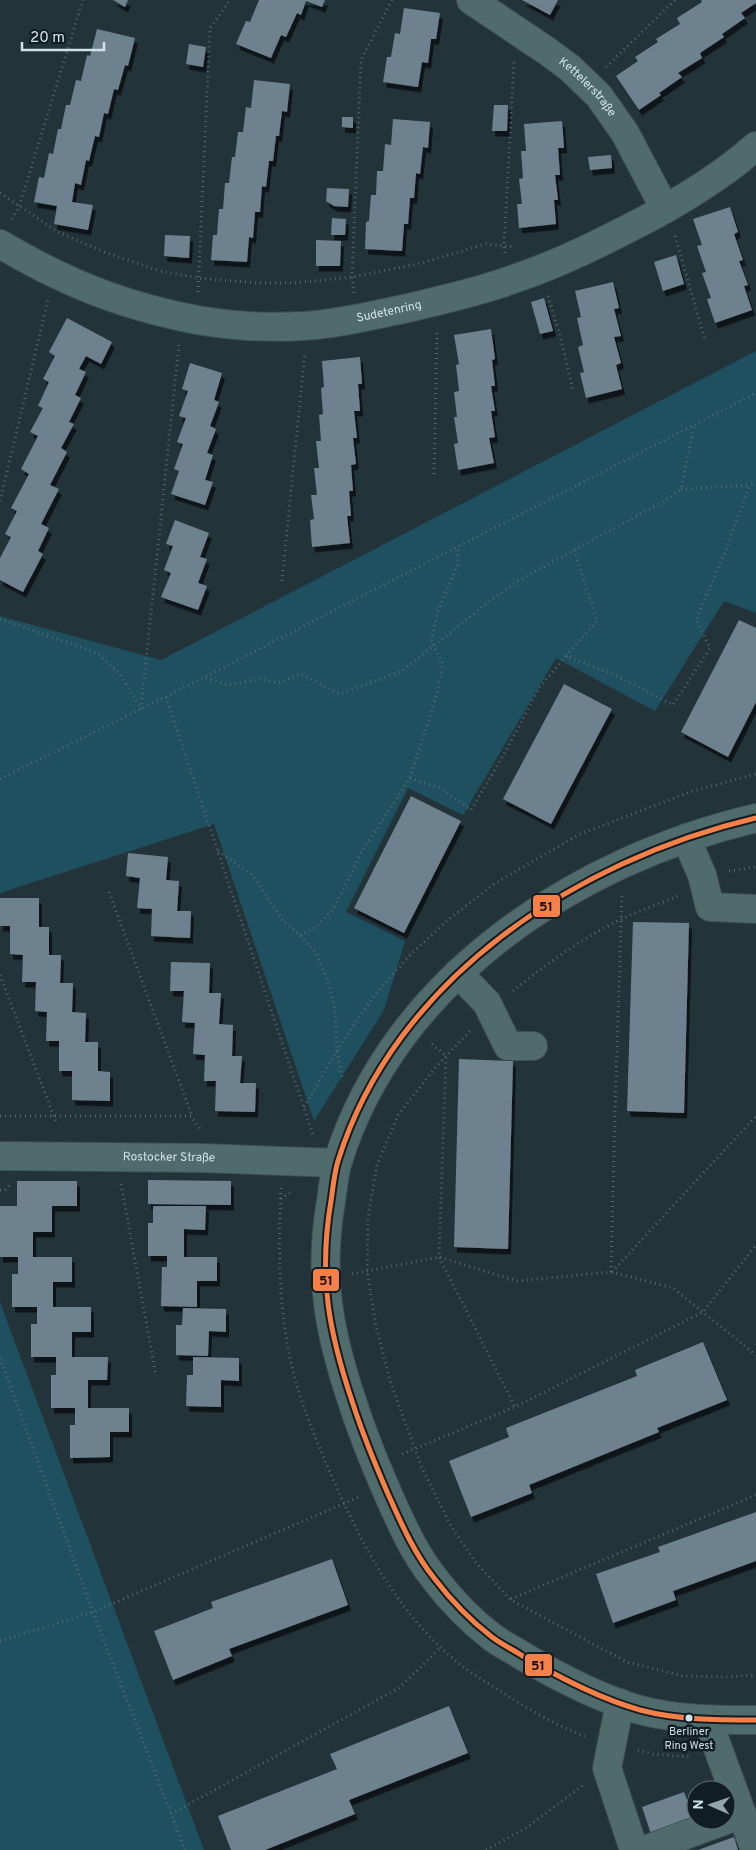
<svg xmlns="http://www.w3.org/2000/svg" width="756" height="1850" viewBox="0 0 756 1850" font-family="Overpass,sans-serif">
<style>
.green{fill:#1e5060}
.building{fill:#6e818e;filter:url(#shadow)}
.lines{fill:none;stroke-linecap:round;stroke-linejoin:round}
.minor-casing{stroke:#404e54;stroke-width:30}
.path{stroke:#55696d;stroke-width:3;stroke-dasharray:1 4;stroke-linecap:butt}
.minor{stroke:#4f6b6c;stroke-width:28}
.bus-1-casing{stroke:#101e23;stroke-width:9}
.bus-1{stroke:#f78048;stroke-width:5}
.bus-dot{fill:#d1e3ea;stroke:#101e23;stroke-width:2}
.labels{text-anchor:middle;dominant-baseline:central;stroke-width:5;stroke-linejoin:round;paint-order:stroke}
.bus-label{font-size:11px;fill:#d1e3ea;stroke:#101e23}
.street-label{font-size:12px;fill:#d1e3ea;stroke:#101e23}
.line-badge{stroke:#101e23;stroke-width:2}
.pale-badge-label{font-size:14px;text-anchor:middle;font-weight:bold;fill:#111}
</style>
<defs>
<filter id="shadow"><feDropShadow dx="3" dy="5.5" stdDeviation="0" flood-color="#0009"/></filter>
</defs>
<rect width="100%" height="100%" fill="#22333a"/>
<g class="green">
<path d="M756 351V613L724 601 655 711 556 658 463 815 408 788 346 912 405 941 384 1010 314 1121 214 824 0 893V616L161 660Z"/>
<path d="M0 1302 204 1850H0Z"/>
</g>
<g class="building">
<path d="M113 0H128L125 7Z"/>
<path d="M259 0H325L322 7 306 1 301 15 297 13 286 37 281 35 271 58 236 44 246 21 250 22Z"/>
<path d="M522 0H558L550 15Z"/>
<path d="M701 0H756V3L741 13 745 18 722 34 724 37 700 53 702 58 678 73 682 77 659 93 661 95 639 110 616 76 638 61 635 57 658 42 656 39 680 24 677 18 702 2Z"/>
<path d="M404 8 440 13 436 39H431L428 63 422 62 418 87 383 82 387 57H391L395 33 400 34Z"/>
<path d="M97 29 135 38 128 66 125 65 118 90 114 89 108 114 104 113 99 137 95 136 89 161 86 160 81 185 75 183 72 202 93 205 88 230 54 224 57 206 34 202 39 177 44 178 49 153 53 154 58 129H61L66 105H70L76 80 81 81 87 55 90 56Z"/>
<path d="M189 44 206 47 203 67 186 64Z"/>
<path d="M254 80 290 84 287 112 282 111 279 136H276L273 161H269L266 187 262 186 260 212H255L253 238 249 237 247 262 211 260 213 235H217L219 209H223L225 183H229L232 157H235L238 132H243L246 107 251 108Z"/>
<path d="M494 105H508L507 131H492Z"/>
<path d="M342 117H353V128L342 127Z"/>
<path d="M393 119 430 122 428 148 423 147 420 174 416 173 414 198H410L408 224H404L402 251 365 249 366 222 369 221 371 195H376L377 171H383L385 144 391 145Z"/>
<path d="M562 121 564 148H558L560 175H555L558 200H554L556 224 519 228 517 204H522L519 179 523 178 521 151H526L524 124Z"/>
<path d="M611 155 612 168 590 170 588 157Z"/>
<path d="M327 188 349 189 348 207 334 206 326 201Z"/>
<path d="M730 207 738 232 734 234 743 260 739 261 748 285 744 286 752 310 715 323 707 299 711 298 702 273 706 272 697 246 702 245 693 219Z"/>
<path d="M332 218 346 219 345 235H331Z"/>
<path d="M165 235 190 236 189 258 164 256Z"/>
<path d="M316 240 341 241 340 266H316Z"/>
<path d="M676 255 684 284 663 291 654 262Z"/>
<path d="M613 282 619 308 614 309 621 336 614 337 621 363 616 365 622 389 586 398 580 373 584 372 578 347 583 345 577 318 581 317 575 291Z"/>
<path d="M544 298 553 331 540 334 531 302Z"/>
<path d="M67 318 112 342 101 364 86 356 79 369 86 372 75 395 81 398 69 422 74 424 61 448 67 452 50 485 59 489 41 524 49 528 38 551 43 554 23 592 0 580V558L11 537 5 534 17 511 11 508 29 474 21 469 38 436 30 432 43 408 38 406 49 382 43 379 55 356 49 352Z"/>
<path d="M491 329 495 359 492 360 495 386H491L495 411H491L495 437 489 438 494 463 458 470 454 444 458 443 454 417H457L454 392 459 391 456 365 459 364 454 335Z"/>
<path d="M360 357 362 384H358L360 411H354L357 438H353L356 464 351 465 353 491H349L351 516H347L350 543 312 547 310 520 314 519 311 495H317L314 468H319L316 441H321L319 415 323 414 321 388 324 387 322 361Z"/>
<path d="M190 363 222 373 214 400 219 402 210 426 216 429 207 453 213 455 205 480 213 482 205 505 171 494 179 471 174 469 183 444 177 442 186 418 179 416 188 391 182 389Z"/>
<path d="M175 520 209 533 200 557 207 559 198 583 207 586 198 610 161 597 171 573 164 570 173 546 166 544Z"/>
<path d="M739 620 756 628V702L728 757 681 732Z"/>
<path d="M564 684 612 709 551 824 503 799Z"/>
<path d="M411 796 461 821 404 933 354 908Z"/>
<path d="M128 853 168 857 166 880 179 881 177 911H191L190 938 151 936 152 909 137 908 140 878 126 876Z"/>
<path d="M0 898H39V927H49V955H61L60 983H73L72 1012 86 1013 85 1042H98V1071L110 1072V1101L72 1100V1071H59V1041H46L47 1012 35 1011 36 982H22L23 955 10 954V926H0Z"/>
<path d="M633 922 689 923 684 1113 627 1111Z"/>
<path d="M171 962 210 963 209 993H221L219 1024 233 1025 232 1056H242L240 1083H256L255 1112 215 1111 216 1081H204L205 1055 193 1054 195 1023 182 1022 184 991H170Z"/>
<path d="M459 1059 513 1061 508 1249 454 1247Z"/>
<path d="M148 1180 231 1181V1205L148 1204Z"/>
<path d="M17 1181H77V1206H52V1232H33V1257H72V1282H53V1307H91V1332H72V1357H108L107 1380H88V1408H129V1432H110V1457L70 1458V1425H75V1408H51V1375H56V1357H31V1324H37V1307H12V1274H18V1257H0V1206H17Z"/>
<path d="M153 1206H206L205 1230 184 1229V1257H217V1281H197V1307L161 1306 162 1267H167V1256H148V1223H153Z"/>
<path d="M183 1308 226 1309V1332L209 1331 208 1356 176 1355V1325H182Z"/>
<path d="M703 1342 727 1400 657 1428 659 1432 529 1485 532 1493 471 1517 449 1461 509 1437 506 1428 637 1376 635 1370Z"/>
<path d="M193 1357 239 1358V1381L221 1380V1407L186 1406 187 1375H193Z"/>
<path d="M756 1512V1561L673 1591 676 1600 613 1623 596 1574 660 1552 658 1547Z"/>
<path d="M332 1559 348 1605 229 1649 232 1656 173 1680 154 1631 213 1608 211 1602Z"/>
<path d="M449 1706 468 1753 349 1800 355 1814 265 1850H231L218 1816 337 1769 330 1754Z"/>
<path d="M684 1792 694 1819 651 1834 642 1807Z"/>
<path d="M734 1837 738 1850H698Z"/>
</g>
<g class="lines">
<defs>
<g id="minor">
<path id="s1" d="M471 0 547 51 570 68 599 96 625 133 665 209"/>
<path id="s2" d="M0 244C19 255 38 266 58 275 101 296 150 311 197 320 231 326 269 328 303 326 338 324 374 315 408 308 446 299 485 290 522 276 563 262 602 242 641 222 681 201 722 176 756 146"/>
<path d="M756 818C577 860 395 978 338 1161 334 1174 333 1188 331 1201 318 1277 329 1333 353 1404 363 1435 375 1464 388 1494 401 1523 414 1553 434 1578 450 1599 471 1621 492 1637 501 1644 512 1649 521 1655 558 1677 598 1698 640 1710 678 1720 717 1720 756 1720"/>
<path d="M686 838 702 875 710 907 756 909"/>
<path d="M458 973 487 1003 508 1046H533"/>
<path id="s3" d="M0 1156 202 1158 337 1163"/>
<path d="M620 1703 607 1768 634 1850"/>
<path d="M708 1721 755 1850"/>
<path d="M645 1850 742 1814"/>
</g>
</defs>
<use href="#minor" class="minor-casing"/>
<g class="path">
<path d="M606 67 675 0"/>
<path d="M0 193 58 232 104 252 160 271 198 278 259 283H294L352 277 422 263 486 244 515 247"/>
<path d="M12 219 19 207 83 0"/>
<path d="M675 236 705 340"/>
<path d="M505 253 504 246 514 62"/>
<path d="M198 292 210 28 230 0"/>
<path d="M354 293 352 277 361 60 392 0"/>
<path d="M548 296 560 335 573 390"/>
<path d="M434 474 437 330"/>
<path d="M681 489 750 485"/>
<path d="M0 501 48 300"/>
<path d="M282 581 305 352"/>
<path d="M0 619 97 653 119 673 141 709"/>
<path d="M566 656 597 621 574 550"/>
<path d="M206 678 228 685 261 679 277 683 301 674 340 694 402 671 491 600 521 579 666 500 681 489 694 426"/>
<path d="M166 697 313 1135"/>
<path d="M141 709 179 344"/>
<path d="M410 778 438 690 443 664 431 641 438 611 458 564V547"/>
<path d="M0 779 205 677 756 393"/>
<path d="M218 851 253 876 283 921 300 935 316 953 329 985 335 1009 337 1051 342 1077"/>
<path d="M729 871 756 867"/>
<path d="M109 892 192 1116"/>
<path d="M300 935 316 927 334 908 361 853 410 778 442 789 471 810 507 749 539 688 566 656 613 674 673 705 710 648 696 619 725 552 750 485 756 483"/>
<path d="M0 975 56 1122"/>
<path d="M513 991C547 964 583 937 622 919 641 910 661 903 680 895"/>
<path d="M470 1031 435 1068 398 1115 377 1165 368 1217 367 1271 376 1326 390 1381 422 1468 451 1526 476 1563 511 1600 627 1662 683 1676 729 1677 756 1675"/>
<path d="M432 1044 446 1056 439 1257 515 1407"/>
<path d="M304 1107 344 1039 374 996 410 955 448 920 494 884 578 835 690 792 756 774"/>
<path d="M0 1116H191L201 1130"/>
<path d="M121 1184 156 1376"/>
<path d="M281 1188C279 1237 278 1287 286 1335 292 1381 309 1423 327 1465 357 1535 391 1604 449 1655 465 1670 486 1682 505 1694 530 1710 557 1726 585 1736"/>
<path d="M0 1190H5L11 1184"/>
<path d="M281 1199 293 1190"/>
<path d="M611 1272 615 1111 622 896"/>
<path d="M612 1272 756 1116"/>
<path d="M352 1274 439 1257 517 1281 611 1272 673 1288 756 1355"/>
<path d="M0 1358 93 1612 185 1850"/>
<path d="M402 1454 515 1407 703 1312 756 1245"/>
<path d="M511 1599 756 1495"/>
<path d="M0 1641 93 1612 359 1497"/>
<path d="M638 1750 653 1754 691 1757"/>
<path d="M171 1814 399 1688 441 1647"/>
<path d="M486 1850 526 1828 583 1785"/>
</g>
<use href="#minor" class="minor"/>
<defs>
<path id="bus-1" d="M756 818C577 860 395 978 338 1161 334 1174 333 1188 331 1201 318 1277 329 1333 353 1404 363 1435 375 1464 388 1494 401 1523 414 1553 434 1578 450 1599 471 1621 492 1637 501 1644 512 1649 521 1655 558 1677 598 1698 640 1710 678 1720 717 1720 756 1720"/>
</defs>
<use href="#bus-1" class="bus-1-casing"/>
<use href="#bus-1" class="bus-1"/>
</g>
<circle class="bus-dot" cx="689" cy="1718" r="4.5"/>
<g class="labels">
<g class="bus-label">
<text x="689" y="1732">Berliner<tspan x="689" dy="14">Ring West</tspan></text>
</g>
<g class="street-label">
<text stroke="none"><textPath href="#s1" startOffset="146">Kettelerstraße</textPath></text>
<text stroke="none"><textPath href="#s2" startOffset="406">Sudetenring</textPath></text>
<text stroke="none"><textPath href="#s3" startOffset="169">Rostocker Straße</textPath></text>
</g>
</g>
<g class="line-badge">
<rect x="532" y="894" width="29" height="24" rx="5" fill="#f78048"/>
<rect x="312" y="1268" width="28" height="24" rx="5" fill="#f78048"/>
<rect x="524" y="1653" width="29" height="24" rx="5" fill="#f78048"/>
</g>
<g class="pale-badge-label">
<text x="546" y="911">51</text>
<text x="326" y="1285">51</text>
<text x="538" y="1670">51</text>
</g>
<g transform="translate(711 1805) rotate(272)"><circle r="24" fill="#101e23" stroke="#5d6d73"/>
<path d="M0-4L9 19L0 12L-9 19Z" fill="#94a5ac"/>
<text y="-8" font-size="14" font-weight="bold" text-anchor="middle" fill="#d1e3ea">N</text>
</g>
<path d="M22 42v8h82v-8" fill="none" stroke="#d1e3ea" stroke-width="2.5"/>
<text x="30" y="42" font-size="15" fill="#d1e3ea" stroke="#101e23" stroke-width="4" paint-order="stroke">20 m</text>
</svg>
